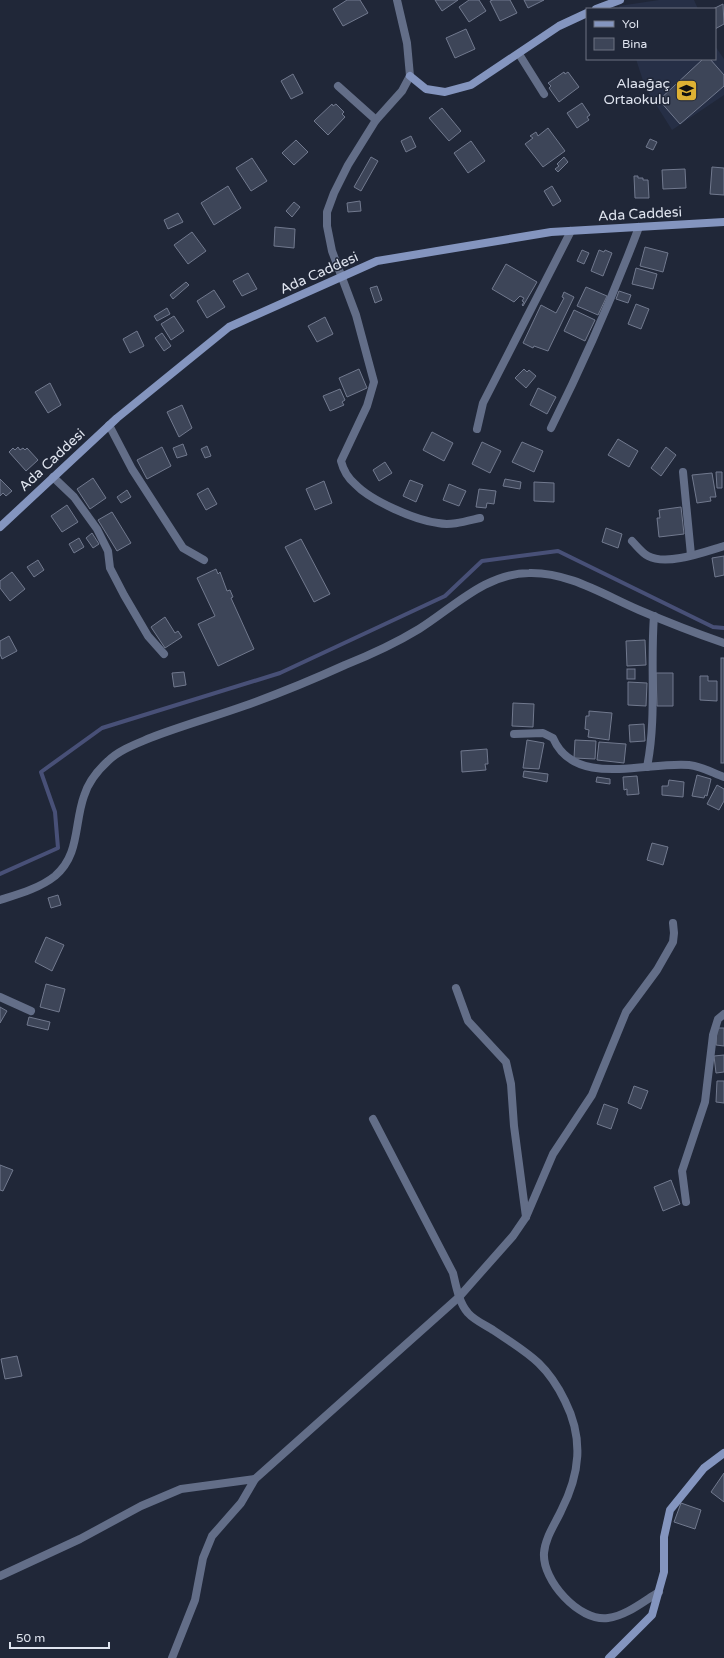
<svg xmlns="http://www.w3.org/2000/svg" width="724" height="1658" viewBox="0 0 724 1658" font-family="'Varela Round',sans-serif">
<style>
.built{fill:#262f46}
.lines{fill:none;stroke-linecap:round;stroke-linejoin:round}
.stream{stroke:#485077;stroke-width:4}
.building{fill:#3d4558;stroke:#71798e}
.street{stroke:#636e88;stroke-width:8}
.secondary{stroke:#8495bf;stroke-width:8}
.labels{text-anchor:middle;dominant-baseline:central;stroke-width:3;stroke-linejoin:round;paint-order:stroke}
.poi-label{font-size:14px;fill:#dfe4ef;stroke:#202738;text-anchor:end}
.street-label{font-size:14px;fill:#dfe4ef;stroke:#202738}
</style>
<rect width="100%" height="100%" fill="#202738"/>
<g class="built">
<path d="M659 0H694L698 9H620L619 6Z"/>
<path d="M715 46 724 59V95L672 130 645 87 636 59H715Z"/>
</g>
<g class="lines">
<path class="stream" d="M0 874 58 848 55 812 41 772 102 728 280 673 445 596 482 561 558 551 713 627 724 628"/>
</g>
<g class="building">
<path d="M347 0H360L368 13 343 26 333 9Z"/>
<path d="M435 0H458L442 11Z"/>
<path d="M469 0H479L486 11 469 22 459 7Z"/>
<path d="M493 0H510L517 13 500 21 490 1Z"/>
<path d="M524 0H544L528 8Z"/>
<path d="M723 4 724 24 715 29V9H713Z"/>
<path d="M466 29 475 49 455 58 446 38Z"/>
<path d="M703 59H710L724 75V86L680 124 659 100Z"/>
<path d="M564 72 565 74 568 72 579 87 559 102 549 88 551 86 548 83Z"/>
<path d="M293 74 303 93 291 99 281 81Z"/>
<path d="M582 103 590 115 587 117 589 120 577 128 567 113Z"/>
<path d="M332 104 333 106 336 104 344 112 342 114 345 117 328 135 314 121Z"/>
<path d="M442 108 461 131 449 141 429 118Z"/>
<path d="M548 128 565 151 543 167 525 144 533 138 530 136 536 132 538 136Z"/>
<path d="M411 136 416 147 406 152 401 141Z"/>
<path d="M650 139 657 142 653 150 646 147Z"/>
<path d="M296 140 308 152 294 165 282 153Z"/>
<path d="M471 141 485 161 468 173 454 153Z"/>
<path d="M371 157 378 161 361 191 354 187Z"/>
<path d="M564 157 568 162 558 172 555 169 559 166 557 164Z"/>
<path d="M252 158 267 181 251 191 236 168Z"/>
<path d="M712 167 724 168V195L710 194Z"/>
<path d="M685 169 686 188 663 189 662 170Z"/>
<path d="M634 176H638V178H643V180H648L649 198H635Z"/>
<path d="M228 186 241 208 214 225 201 203Z"/>
<path d="M552 186 561 201 553 206 544 191Z"/>
<path d="M360 201 361 211 348 212 347 203Z"/>
<path d="M294 202 300 207 292 217 286 211Z"/>
<path d="M178 213 183 222 168 229 164 220Z"/>
<path d="M275 227 295 229 294 248 274 246Z"/>
<path d="M192 232 206 251 188 264 174 245Z"/>
<path d="M645 247 668 253 663 272 640 266Z"/>
<path d="M582 250 589 253 584 264 577 261Z"/>
<path d="M599 250 604 252 605 250 612 253 603 276 591 271Z"/>
<path d="M506 264 537 282 523 306 522 305 524 302 522 301 524 298 520 296 514 302 492 289Z"/>
<path d="M636 268 657 274 653 289 632 284Z"/>
<path d="M248 273 257 289 242 296 233 281Z"/>
<path d="M186 282 189 285 173 299 170 295Z"/>
<path d="M377 286 382 300 375 303 370 288Z"/>
<path d="M586 287 607 296 598 315 577 306Z"/>
<path d="M214 290 225 307 207 318 197 301Z"/>
<path d="M619 291 631 295 628 303 616 299Z"/>
<path d="M564 292 574 297 548 351 534 346 533 348 523 343 541 305 556 313 564 298 562 297Z"/>
<path d="M636 304 649 309 641 329 628 324Z"/>
<path d="M167 308 170 314 157 321 154 316Z"/>
<path d="M574 310 595 320 585 341 564 331Z"/>
<path d="M174 316 184 331 171 340 161 324Z"/>
<path d="M325 317 333 334 317 342 308 326Z"/>
<path d="M137 331 144 346 130 353 123 339Z"/>
<path d="M162 333 171 346 164 351 155 338Z"/>
<path d="M359 369 367 388 347 397 339 378Z"/>
<path d="M524 369 527 372 529 370 536 376 526 388 515 378Z"/>
<path d="M50 383 61 405 48 413 35 392Z"/>
<path d="M538 388 556 397 547 414 530 405Z"/>
<path d="M340 389 345 400 342 402 344 405 330 411 323 396Z"/>
<path d="M182 405 192 428 179 437 167 412Z"/>
<path d="M432 432 453 443 444 461 423 450Z"/>
<path d="M618 439 638 451 629 467 608 455Z"/>
<path d="M482 442 501 451 490 473 472 464Z"/>
<path d="M522 442 543 451 534 472 512 462Z"/>
<path d="M183 444 187 455 177 458 173 448Z"/>
<path d="M207 446 211 456 205 458 201 449Z"/>
<path d="M18 447 20 450 23 448 25 450 27 448 38 460 26 471 9 452 13 448 15 450Z"/>
<path d="M162 447 171 466 147 479 137 460Z"/>
<path d="M666 447 676 455 661 476 651 468Z"/>
<path d="M385 462 392 473 379 481 373 470Z"/>
<path d="M716 472H722V488H717Z"/>
<path d="M712 473 716 497H710L711 501 697 503 692 475Z"/>
<path d="M93 478 106 498 90 509 77 489Z"/>
<path d="M0 479 12 491 6 496 3 493 0 496Z"/>
<path d="M505 479 521 482 520 489 503 486Z"/>
<path d="M410 480 423 485 416 502 403 496Z"/>
<path d="M324 481 332 503 315 510 306 489Z"/>
<path d="M534 482 554 483V502L534 501Z"/>
<path d="M449 484 466 491 459 506 443 500Z"/>
<path d="M208 488 217 504 206 510 197 494Z"/>
<path d="M479 489 496 491 494 504 487 503 486 508 476 507Z"/>
<path d="M127 490 131 497 121 503 117 497Z"/>
<path d="M67 505 78 522 62 532 51 516Z"/>
<path d="M681 507 684 534 659 537 657 518H660L659 510Z"/>
<path d="M112 512 131 543 117 551 98 520Z"/>
<path d="M606 528 622 534 618 548 602 542Z"/>
<path d="M92 533 99 544 93 548 86 538Z"/>
<path d="M79 538 84 547 74 553 69 544Z"/>
<path d="M301 539 330 594 314 602 285 547Z"/>
<path d="M724 556V575L715 577 712 558Z"/>
<path d="M38 560 44 570 34 577 27 567Z"/>
<path d="M216 569 218 574 220 572 227 591 230 590 233 597 231 598 254 649 218 666 198 624 215 616 197 578Z"/>
<path d="M12 572 25 589 10 601 0 588V581Z"/>
<path d="M165 617 175 633 178 631 182 637 165 648 151 627Z"/>
<path d="M9 636 17 651 2 659 0 654V641Z"/>
<path d="M645 640 646 665 627 666 626 641Z"/>
<rect x="721" y="658" width="3" height="105"/>
<rect x="627" y="669" width="8" height="10"/>
<path d="M184 672 186 685 174 687 172 673Z"/>
<path d="M656 673H673V706H657Z"/>
<path d="M700 676H708V681H717V701L700 700Z"/>
<path d="M628 682 647 683 646 706 628 705Z"/>
<path d="M513 703 534 704 533 727 512 726Z"/>
<path d="M589 711 612 713 609 740 588 737 589 730 585 729 586 716H589Z"/>
<path d="M644 724 645 741 630 742 629 725Z"/>
<path d="M527 740 544 743 539 769 523 768Z"/>
<path d="M575 740 596 741 595 759 574 758Z"/>
<path d="M599 742 626 744 624 763 597 760Z"/>
<path d="M487 749 488 764H485L486 770 462 772 461 751Z"/>
<path d="M524 771 548 774 547 782 523 777Z"/>
<path d="M697 775 711 779 707 796 705 795 704 798 692 796Z"/>
<path d="M637 776 639 794 627 795V789L624 790 623 777Z"/>
<path d="M597 777 610 779V784L596 782Z"/>
<path d="M669 780 684 782 683 797 662 795V786H668Z"/>
<path d="M717 785 724 789V801L719 810 707 804Z"/>
<path d="M652 843 668 847 663 865 647 860Z"/>
<path d="M58 895 61 905 51 908 48 898Z"/>
<path d="M46 937 64 945 52 971 35 962Z"/>
<path d="M46 984 65 989 59 1012 40 1007Z"/>
<path d="M0 1007 7 1011 0 1023Z"/>
<path d="M29 1017 50 1022 48 1030 27 1025Z"/>
<path d="M717 1028H724V1046L716 1045Z"/>
<path d="M724 1055V1072L716 1073 714 1056Z"/>
<path d="M717 1081H724V1103L716 1102Z"/>
<path d="M634 1086 648 1091 641 1109 628 1103Z"/>
<path d="M604 1104 618 1109 611 1129 597 1124Z"/>
<path d="M0 1165 13 1170 3 1191 0 1190Z"/>
<path d="M671 1180 680 1204 663 1211 654 1187Z"/>
<path d="M17 1356 22 1376 5 1379 1 1359Z"/>
<path d="M724 1473V1502L711 1492Z"/>
<path d="M681 1503 701 1510 695 1529 674 1522Z"/>
</g>
<g class="lines">
<g class="street">
<path d="M397 0 407 43 410 76 402 91 376 120 348 165 334 193 327 212V226L332 251 356 315 374 382 367 406 341 461C343 469 348 478 355 484 371 501 415 520 438 523 451 526 467 521 480 518"/>
<path d="M519 54 544 94"/>
<path d="M338 86 376 120"/>
<path d="M109 425 132 469 183 548 204 560"/>
<path d="M551 428C584 362 613 296 639 227"/>
<path d="M477 429 483 403 571 231"/>
<path d="M683 472 691 555"/>
<path d="M53 477 74 497 97 529 108 551 110 568 124 595 148 636 164 654"/>
<path d="M632 541C637 546 642 553 648 556 667 566 704 552 724 546"/>
<path d="M514 734 543 733 553 738C575 789 647 761 689 765 701 766 713 773 724 777"/>
<path d="M647 767C657 718 650 666 654 616"/>
<path d="M0 900C19 894 40 888 55 876 80 855 74 824 84 796 88 783 98 770 108 761 119 750 136 744 150 738 181 726 213 717 244 706 278 694 312 680 345 665 370 655 396 643 419 629 454 607 486 573 529 573 569 572 604 595 639 610 667 622 695 633 724 643"/>
<path d="M456 988 468 1021 506 1062 511 1084 514 1126 526 1217"/>
<path d="M0 997 31 1011"/>
<path d="M373 1119 453 1273C456 1286 459 1303 468 1313 474 1320 485 1325 493 1330 527 1353 546 1362 565 1401 584 1439 580 1474 561 1511 555 1524 545 1538 544 1553 542 1580 579 1622 608 1618 626 1616 644 1601 659 1592"/>
<path d="M686 1202 682 1171 705 1102 713 1035 718 1019 724 1014"/>
<path d="M0 1576 80 1539 141 1506 181 1489 255 1479 459 1297 513 1236 526 1217 553 1154 592 1095 626 1012 657 970 673 942 674 933 673 923"/>
<path d="M172 1658 195 1600 203 1558 212 1536 241 1503 255 1479"/>
</g>
<g class="secondary">
<path d="M596 9 620 0"/>
<path d="M410 76 426 89 445 92 471 85 559 26 587 13"/>
<path d="M0 527 117 418 229 327 377 261 551 232 724 222"/>
<path d="M609 1658 652 1615 664 1572V1537L670 1510 704 1468 724 1453"/>
</g>
</g>
<defs>
<symbol id="school-square" viewBox="-11 -11 22 22"><rect x="-9" y="-9" width="18" height="18" rx="4" fill="#deb133" stroke="#202738"/><path d="M0-5L7-2L0 1L-7-2ZM-4 1L0 2.5L4 1V4Q0 6-4 4Z" fill="#111"/></symbol>
</defs>
<g fill-rule="evenodd">
<use href="#school-square" x="674" y="78" width="25" height="25"/>
</g>
<g class="labels">
<g class="poi-label">
<text x="670" y="83">Alaağaç<tspan x="670" dy="16">Ortaokulu</tspan></text>
</g>
<g class="street-label">
<text transform="translate(640 214) rotate(-3)">Ada Caddesi</text>
<text transform="translate(319 273) rotate(-24)">Ada Caddesi</text>
<text transform="translate(52 460) rotate(-43)">Ada Caddesi</text>
</g>
</g>
<rect x="586" y="8" width="130" height="52" fill="#202738" stroke="#6c7381"/>
<rect x="594" y="21" width="20" height="6" fill="#8495bf" stroke="#6c7381"/>
<text x="622" y="28" font-size="12" fill="#dfe4ef">Yol</text>
<rect x="594" y="38" width="20" height="12" fill="#3d4558" stroke="#6c7381"/>
<text x="622" y="48" font-size="12" fill="#dfe4ef">Bina</text>
<path d="M10 1642v6h99v-6" fill="none" stroke="#dfe4ef" stroke-width="2"/>
<text x="16" y="1642" font-size="12" fill="#dfe4ef" stroke="#202738" stroke-width="3" paint-order="stroke">50 m</text>
</svg>
